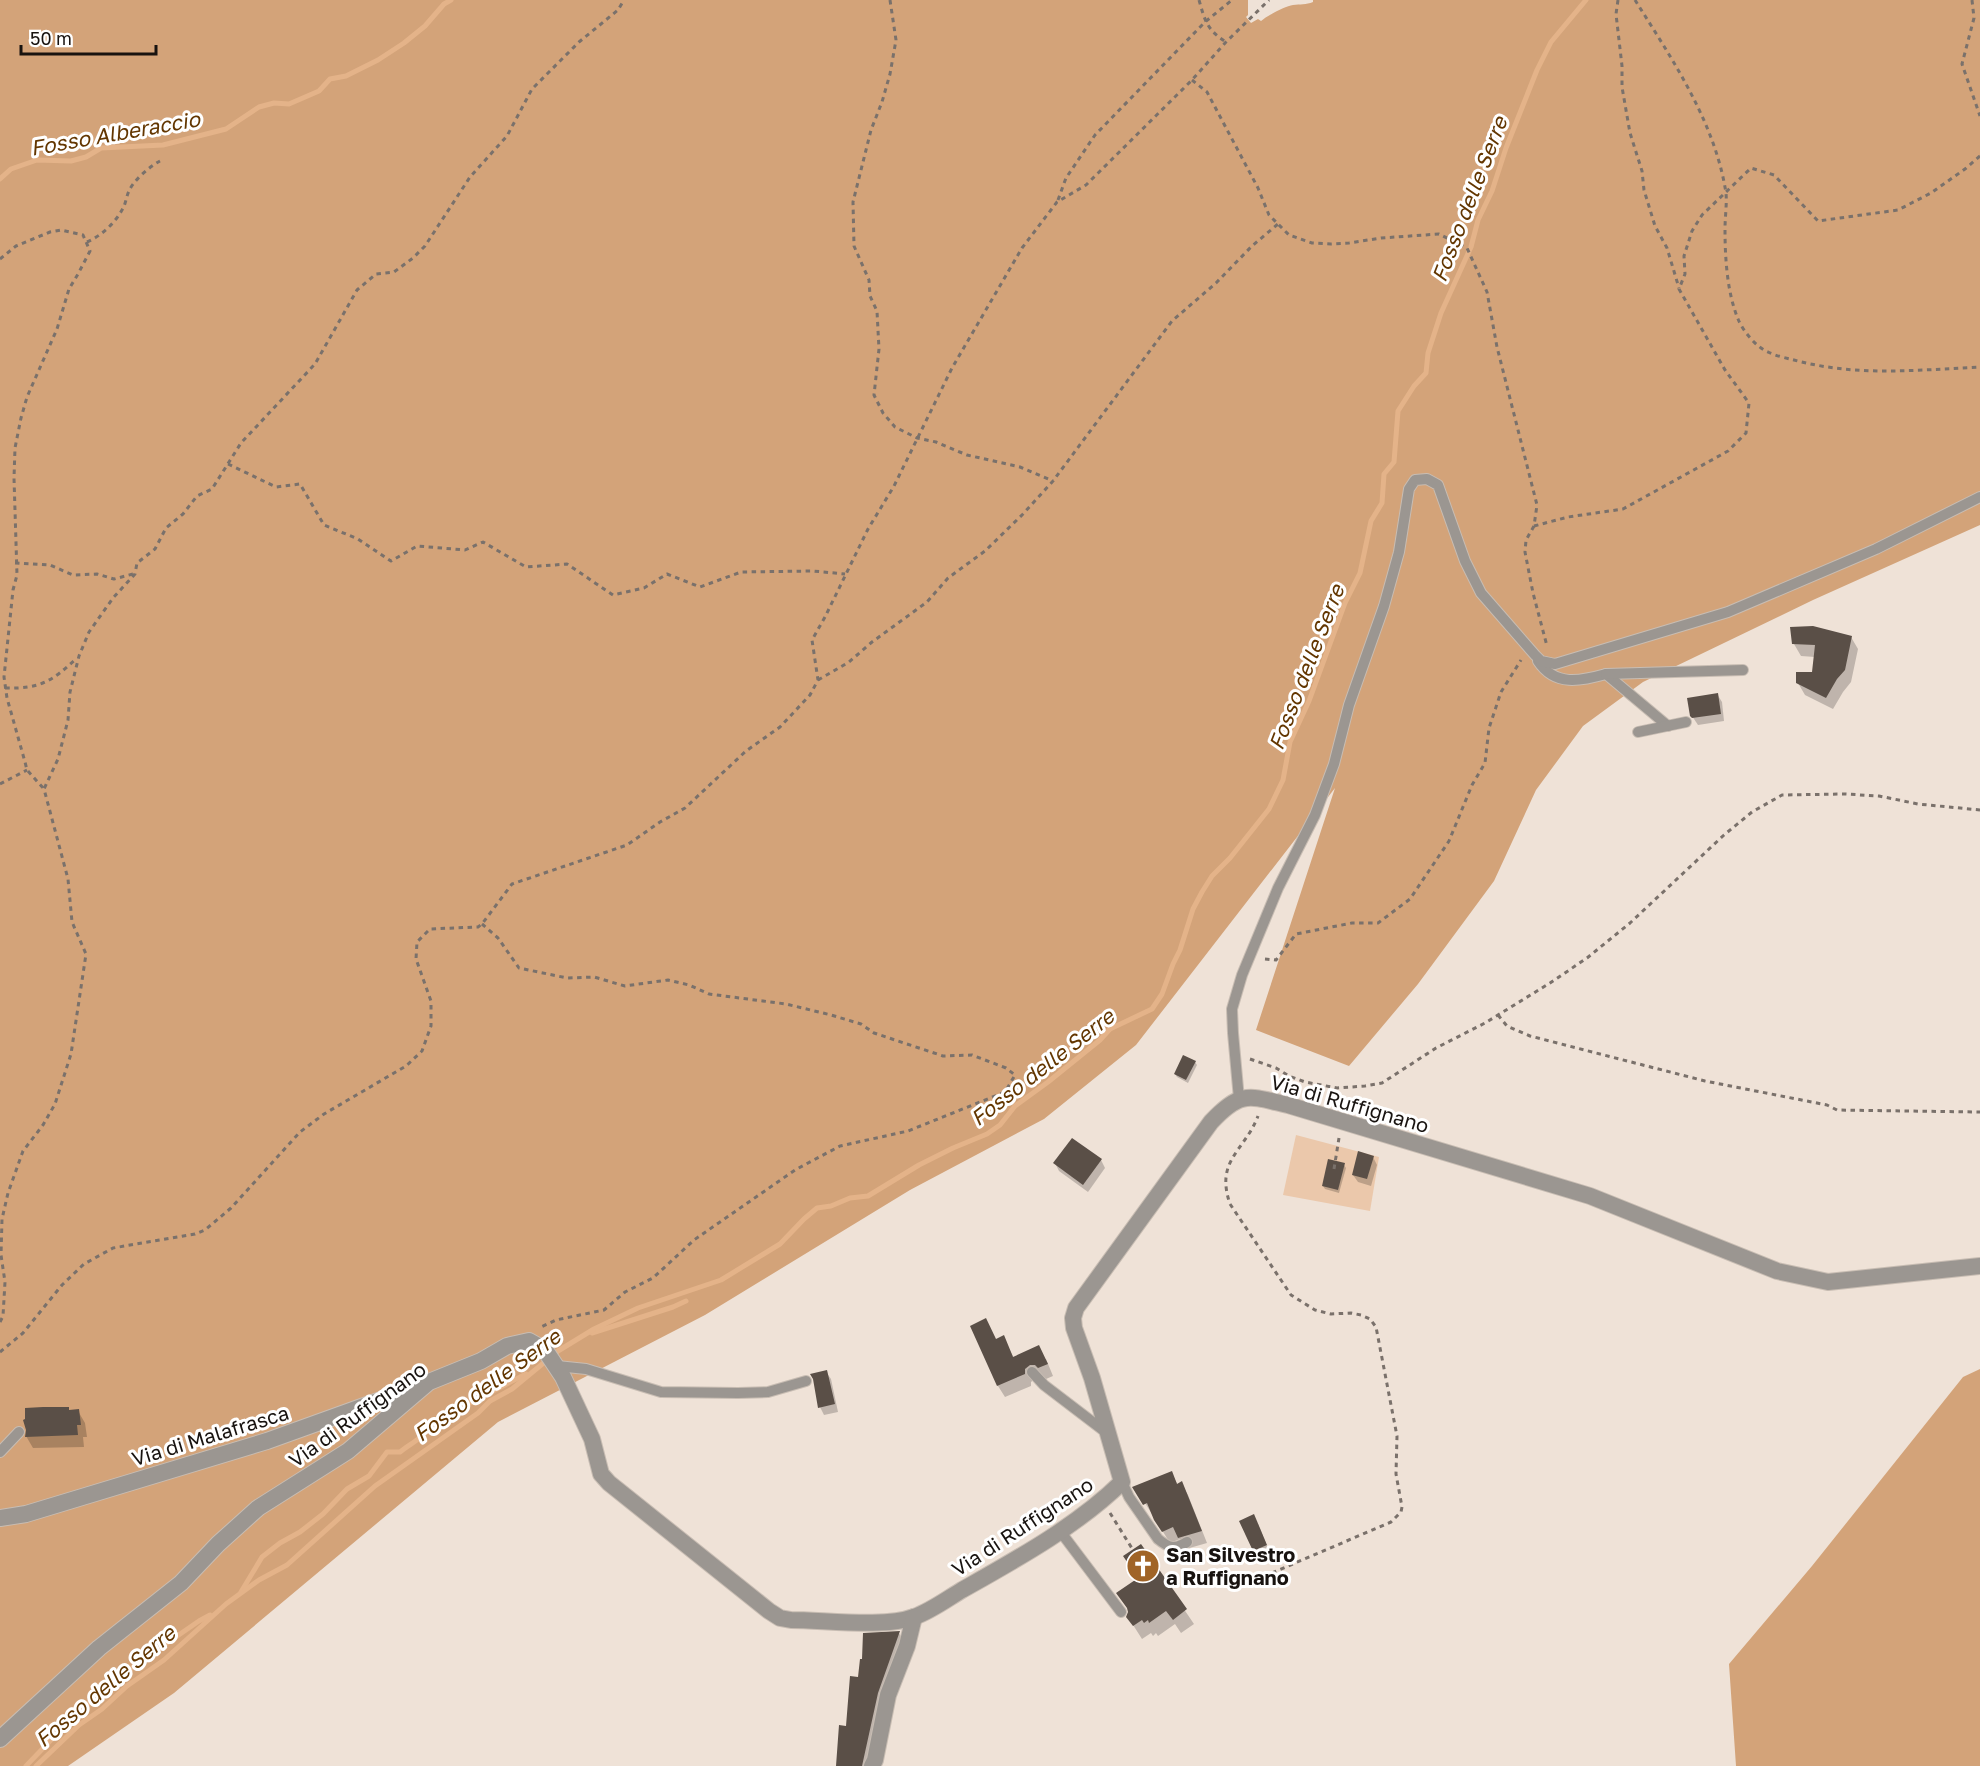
<svg xmlns="http://www.w3.org/2000/svg" width="1980" height="1766" viewBox="0 0 1980 1766" font-family="'Golos Text',sans-serif">
<style>
.green{fill:#ebc8ab}
.forest{fill:#d3a379}
.shadow{fill:#0003}
.lines{fill:none;stroke-linecap:round;stroke-linejoin:round}
.stream{stroke:#e4b389;stroke-width:5}
.building{fill:#5a4f47}
.service-casing{stroke:#c8bdb3;stroke-width:12}
.minor-casing{stroke:#c8bdb3;stroke-width:18}
.path{stroke:#7a716b;stroke-width:3;stroke-dasharray:4.5 4.5;stroke-linecap:butt}
.service{stroke:#9b9691;stroke-width:10}
.minor{stroke:#9b9691;stroke-width:16}
.labels{text-anchor:middle;dominant-baseline:central;stroke-width:6;stroke-linejoin:round;paint-order:stroke}
.street-label{font-size:20px;fill:#181310;stroke:#fff}
.poi-label{font-size:20px;font-weight:bold;fill:#181310;stroke:#fff;text-anchor:start}
.water-label{font-size:21px;font-style:italic;fill:#633600;stroke:#fff}
</style>
<rect width="100%" height="100%" fill="#efe2d7"/>
<path class="green" d="M1296 1135 1379 1157 1370 1211 1283 1195Z"/>
<g class="forest">
<path d="M0 0H1248V15L1246 17 1251 23 1258 19 1261 21C1267 16 1285 6 1293 5 1300 4 1306 5 1313 2V0H1980V525L1813 600 1643 682 1583 726 1536 790 1494 881 1418 984 1349 1066 1256 1030 1335 788 1136 1045 1044 1119 910 1190 705 1315 498 1422 174 1693 68 1766H0Z"/>
<path d="M1980 1369V1766H1736L1729 1664 1812 1566 1963 1377Z"/>
</g>
<g class="shadow">
<path d="M1851 637 1858 649 1851 682 1843 692 1833 709 1805 695 1798 683 1814 674 1815 657 1801 656 1794 644Z"/>
<path d="M1717 694 1722 702 1724 721 1698 725 1692 716Z"/>
<path d="M1195 1062 1197 1065 1188 1083 1177 1077 1175 1074Z"/>
<path d="M1373 1157 1377 1165 1371 1186 1358 1182 1353 1175Z"/>
<path d="M1101 1160 1105 1168 1088 1192 1059 1171 1055 1163Z"/>
<path d="M1344 1165 1346 1168 1339 1193 1325 1189 1323 1186Z"/>
<path d="M1003 1337 1014 1358 1046 1359 1053 1376 1046 1379 1043 1377H1037L1031 1382V1386L1005 1397 998 1386 996 1340Z"/>
<path d="M826 1372 831 1379 838 1412 824 1415 820 1407Z"/>
<path d="M68 1408 70 1412 78 1411 85 1423 87 1437H83L84 1447 33 1448 26 1436Z"/>
<path d="M1171 1473 1178 1485 1181 1483 1188 1495 1207 1543 1186 1549 1180 1539 1170 1543 1135 1487Z"/>
<path d="M1258 1524 1270 1553 1258 1558 1254 1550Z"/>
<path d="M1141 1546 1194 1624 1181 1633 1175 1624 1158 1636 1156 1633 1153 1636 1151 1633 1142 1639 1128 1617 1130 1612 1118 1593 1139 1579 1125 1557Z"/>
<path d="M899 1633 904 1642 869 1766H837L860 1679Z"/>
</g>
<g class="lines">
<g class="stream">
<path d="M0 179 11 169 37 160 71 161 86 157 101 148 163 145 226 129 259 107 274 103 289 104 319 91 330 79 346 76 378 60 404 43 425 26 444 4 451 0"/>
<path d="M592 1333 673 1307 686 1301"/>
<path d="M241 1592 262 1557 280 1543 300 1532 323 1514 347 1489 369 1476 387 1452H400C411 1443 421 1440 429 1427L436 1426 447 1418 454 1408 466 1405 526 1374"/>
<path d="M26 1766 77 1713 96 1697 138 1663 199 1621 210 1615"/>
<path d="M36 1766 79 1725 102 1709 127 1686 164 1660 226 1604 259 1580 287 1565 375 1486 478 1413 490 1401 512 1389 558 1351 594 1329 638 1308 721 1280 780 1244 804 1219 817 1208 831 1206 850 1198 868 1196 919 1165 953 1148 987 1134 1000 1125 1015 1106 1048 1082 1100 1040 1110 1029 1152 1009 1162 994 1173 964 1180 950 1193 909 1202 892 1212 876 1230 858 1269 809 1283 780 1290 742 1309 701 1345 603 1360 573 1371 521 1382 503 1384 474 1394 462 1398 411 1414 386 1426 373 1428 353 1441 313 1471 247 1478 220 1492 191 1506 148 1537 70 1551 42 1586 0"/>
</g>
</g>
<g class="building">
<path d="M1813 626 1852 636 1845 670 1837 679 1826 698 1796 683V672H1812L1815 645 1792 644 1790 627Z"/>
<path d="M1718 693 1721 714 1692 718 1690 716 1687 698Z"/>
<path d="M1183 1055 1196 1061 1186 1080 1174 1074Z"/>
<path d="M1072 1138 1102 1159 1083 1185 1053 1163Z"/>
<path d="M1358 1151 1374 1156 1367 1179 1352 1175Z"/>
<path d="M1328 1159 1345 1163 1338 1190 1322 1186Z"/>
<path d="M986 1318 996 1339 1004 1335 1013 1357 1039 1345 1048 1364 1038 1368 1035 1365H1030L1025 1369V1374L997 1386 970 1326Z"/>
<path d="M827 1370 835 1404 818 1408 813 1379 810 1374Z"/>
<path d="M43 1407H69V1410L79 1409 81 1425H77L78 1435 25 1437 26 1430 23 1420 25 1419V1408Z"/>
<path d="M1172 1471 1177 1484 1182 1481 1202 1531 1178 1538 1173 1527 1162 1532 1154 1520 1147 1503 1143 1505 1132 1487Z"/>
<path d="M1254 1514 1267 1545 1253 1551 1239 1521Z"/>
<path d="M1141 1544 1187 1609 1173 1620 1166 1611 1149 1623 1148 1620 1144 1623 1142 1620 1133 1626 1126 1617 1128 1612 1127 1608 1116 1593 1138 1578 1123 1556Z"/>
<path d="M900 1631 878 1693 862 1766H836L839 1725 846 1726 850 1676 858 1677 860 1659H862L863 1633Z"/>
</g>
<g class="lines">
<defs>
<g id="service">
<path d="M1538 661C1555 687 1581 681 1606 674L1668 726"/>
<path d="M1606 674 1743 670"/>
<path d="M1638 732 1686 722"/>
<path d="M1239 1099 1233 1033 1232 1009 1242 975 1278 888 1315 815 1334 764 1349 705 1384 606 1399 552 1409 489 1415 480 1427 479 1438 485 1465 561 1481 593 1535 655 1541 661 1555 664 1728 612 1876 549 1980 497"/>
<path d="M557 1366 586 1369 661 1392 738 1393 768 1392 806 1381"/>
<path d="M1032 1372 1044 1385 1103 1430 1108 1432"/>
<path d="M0 1452 19 1432"/>
<path d="M1122 1482 1129 1497 1158 1539C1169 1548 1175 1550 1187 1542"/>
<path d="M1060 1531 1121 1612"/>
</g>
<g id="minor">
<path d="M0 1518 26 1514 267 1441 417 1387"/>
<path d="M0 1739 99 1648 181 1583 218 1544 258 1508 348 1451 429 1382 481 1361 507 1346 529 1341 545 1350 563 1377 592 1439 601 1474 609 1483 769 1611 780 1618 791 1620C824 1620 885 1628 914 1617 931 1611 947 1599 962 1590 1017 1559 1077 1526 1122 1482L1092 1378 1074 1328 1073 1318 1076 1308 1211 1122C1241 1090 1249 1096 1288 1105L1590 1196 1777 1271 1828 1282 1980 1266"/>
<path d="M872 1766 875 1760 888 1695 907 1646 914 1617"/>
</g>
</defs>
<use href="#service" class="service-casing"/>
<use href="#minor" class="minor-casing"/>
<g class="path">
<path d="M890 0 896 40 890 74 882 102 871 130 853 202 854 246 869 280 870 296 877 311 879 349 874 395 883 413 895 427 917 438 936 442 967 455 1020 467 1053 481"/>
<path d="M1199 0C1205 21 1207 30 1226 42"/>
<path d="M1618 0 1616 14 1622 66V87L1630 133 1642 171 1644 190 1655 226 1667 248 1679 288"/>
<path d="M1635 0C1672 59 1715 122 1726 193 1727 204 1725 217 1725 229 1725 258 1727 292 1738 319 1743 331 1756 347 1768 352 1776 356 1786 358 1794 360 1857 377 1916 370 1980 367"/>
<path d="M1972 0 1974 18 1962 64 1980 116"/>
<path d="M1192 80 1207 92 1258 188 1269 215 1289 235 1312 243 1331 244 1349 243 1381 238 1439 234 1467 248 1487 292 1497 347 1537 505 1534 526 1526 540 1525 552 1533 593 1547 646"/>
<path d="M1058 200 1066 178 1095 135 1205 22 1232 0"/>
<path d="M87 242C101 236 115 223 122 210 126 204 126 197 129 191 133 181 150 166 160 161"/>
<path d="M0 259 16 246 50 232 61 230 83 235 90 251 78 274 69 289 57 329 27 397 21 418 15 448 14 478 17 575 13 590 4 677 7 698 25 762 27 770 44 789"/>
<path d="M228 464 276 487 300 484 324 525 358 539 391 561 417 546 465 550 483 542 526 567 567 564 613 595 644 588 667 574 700 587 741 572 813 571 845 574"/>
<path d="M1534 526 1568 517 1623 509 1728 451 1746 433 1749 403 1725 370 1679 289 1685 274 1684 256 1692 231 1702 215 1751 168 1774 175 1818 221 1898 210 1931 193 1965 169 1980 156"/>
<path d="M15 563 50 565 73 575 97 574 114 579 133 574"/>
<path d="M818 680 849 662 872 642 927 602 948 578 985 551 1023 514 1053 481 1172 321 1216 283 1252 246 1278 224"/>
<path d="M5 688C41 689 52 681 77 658"/>
<path d="M0 784 27 770"/>
<path d="M482 924 498 938 519 968 567 978 594 977 625 986 668 980 689 985 709 994 786 1004 831 1015 861 1024 874 1033 943 1056 972 1055 1006 1068 1015 1075 1005 1092 908 1131 840 1146 795 1170 694 1240 653 1278 625 1292 604 1310 556 1320 539 1328"/>
<path d="M1265 959 1276 960 1296 934 1352 923H1378L1410 899 1449 841 1472 785 1485 763 1489 728 1501 692 1521 660"/>
<path d="M1498 1015 1507 1026 1530 1036 1705 1081 1827 1105 1837 1110 1980 1112"/>
<path d="M1250 1059 1276 1068 1289 1076 1305 1082 1337 1088 1365 1086 1382 1083 1436 1048 1485 1023 1550 983 1587 958 1630 923 1724 835 1752 812 1782 795 1845 794 1879 796 1918 804 1980 810"/>
<path d="M1334 1169 1339 1138"/>
<path d="M0 1322 3 1316 5 1282 1 1255 2 1219 8 1193 23 1151 43 1125 55 1104 71 1054 86 954 72 922 68 879 44 789 58 759 68 720 70 692 79 656 89 632 113 598 135 574 137 563 155 549 166 528 183 514 197 496 212 489 241 443 315 364 357 290 376 274 394 272 413 258 425 246 470 177 507 136 532 89 579 42 618 10 624 0"/>
<path d="M0 1352 23 1333 62 1285 84 1264 113 1248 195 1234 205 1230 231 1208 300 1132 324 1114 406 1066 422 1051 431 1026V1001L416 959 417 942 430 929 478 927 482 924 512 884 627 845 660 822 685 808 746 751 780 727 810 695 818 680 812 640 825 617 868 529 894 486 952 368 1022 248 1057 202 1086 185 1192 80 1226 42 1269 0"/>
<path d="M1110 1513 1133 1550"/>
<path d="M1239 1587 1391 1522 1401 1512 1402 1507 1396 1474 1397 1436 1376 1327 1370 1319 1361 1315 1351 1313 1331 1314 1315 1310 1291 1295 1230 1204C1215 1160 1244 1152 1258 1116"/>
</g>
<use href="#service" class="service"/>
<use href="#minor" class="minor"/>
</g>
<defs>
<symbol id="church-disc" viewBox="-11 -11 22 22"><circle r="9.5" fill="#a06427" stroke="#fff"/><path d="M-1.2-6h2.4v3.5h3.3v2.4h-3.3V6h-2.4V-.1h-3.3v-2.4h3.3Z" fill="#fff"/></symbol>
</defs>
<g fill-rule="evenodd">
<use href="#church-disc" x="1124" y="1547" width="38" height="38"/>
</g>
<g class="labels">
<g class="street-label">
<text transform="translate(1350 1103) rotate(16)">Via di Ruffignano</text>
<text transform="translate(357 1414) rotate(-36)">Via di Ruffignano</text>
<text transform="translate(210 1435) rotate(-17)">Via di Malafrasca</text>
<text transform="translate(1022 1526) rotate(-33)">Via di Ruffignano</text>
</g>
<g class="poi-label">
<text x="1166" y="1554">San Silvestro<tspan x="1166" dy="23">a Ruffignano</tspan></text>
</g>
<g class="water-label">
<text transform="translate(115 133) rotate(-10)">Fosso Alberaccio</text>
<text transform="translate(1469 199) rotate(-69)">Fosso delle Serre</text>
<text transform="translate(1306 667) rotate(-69)">Fosso delle Serre</text>
<text transform="translate(1042 1067) rotate(-38)">Fosso delle Serre</text>
<text transform="translate(487 1385) rotate(-36)">Fosso delle Serre</text>
<text transform="translate(105 1686) rotate(-40)">Fosso delle Serre</text>
</g>
</g>
<path d="M21 45v9h135v-9" fill="none" stroke="#181310" stroke-width="3"/>
<text x="30" y="45" font-size="18" fill="#181310" stroke="#ffffff" stroke-width="4.5" paint-order="stroke">50 m</text>
</svg>
